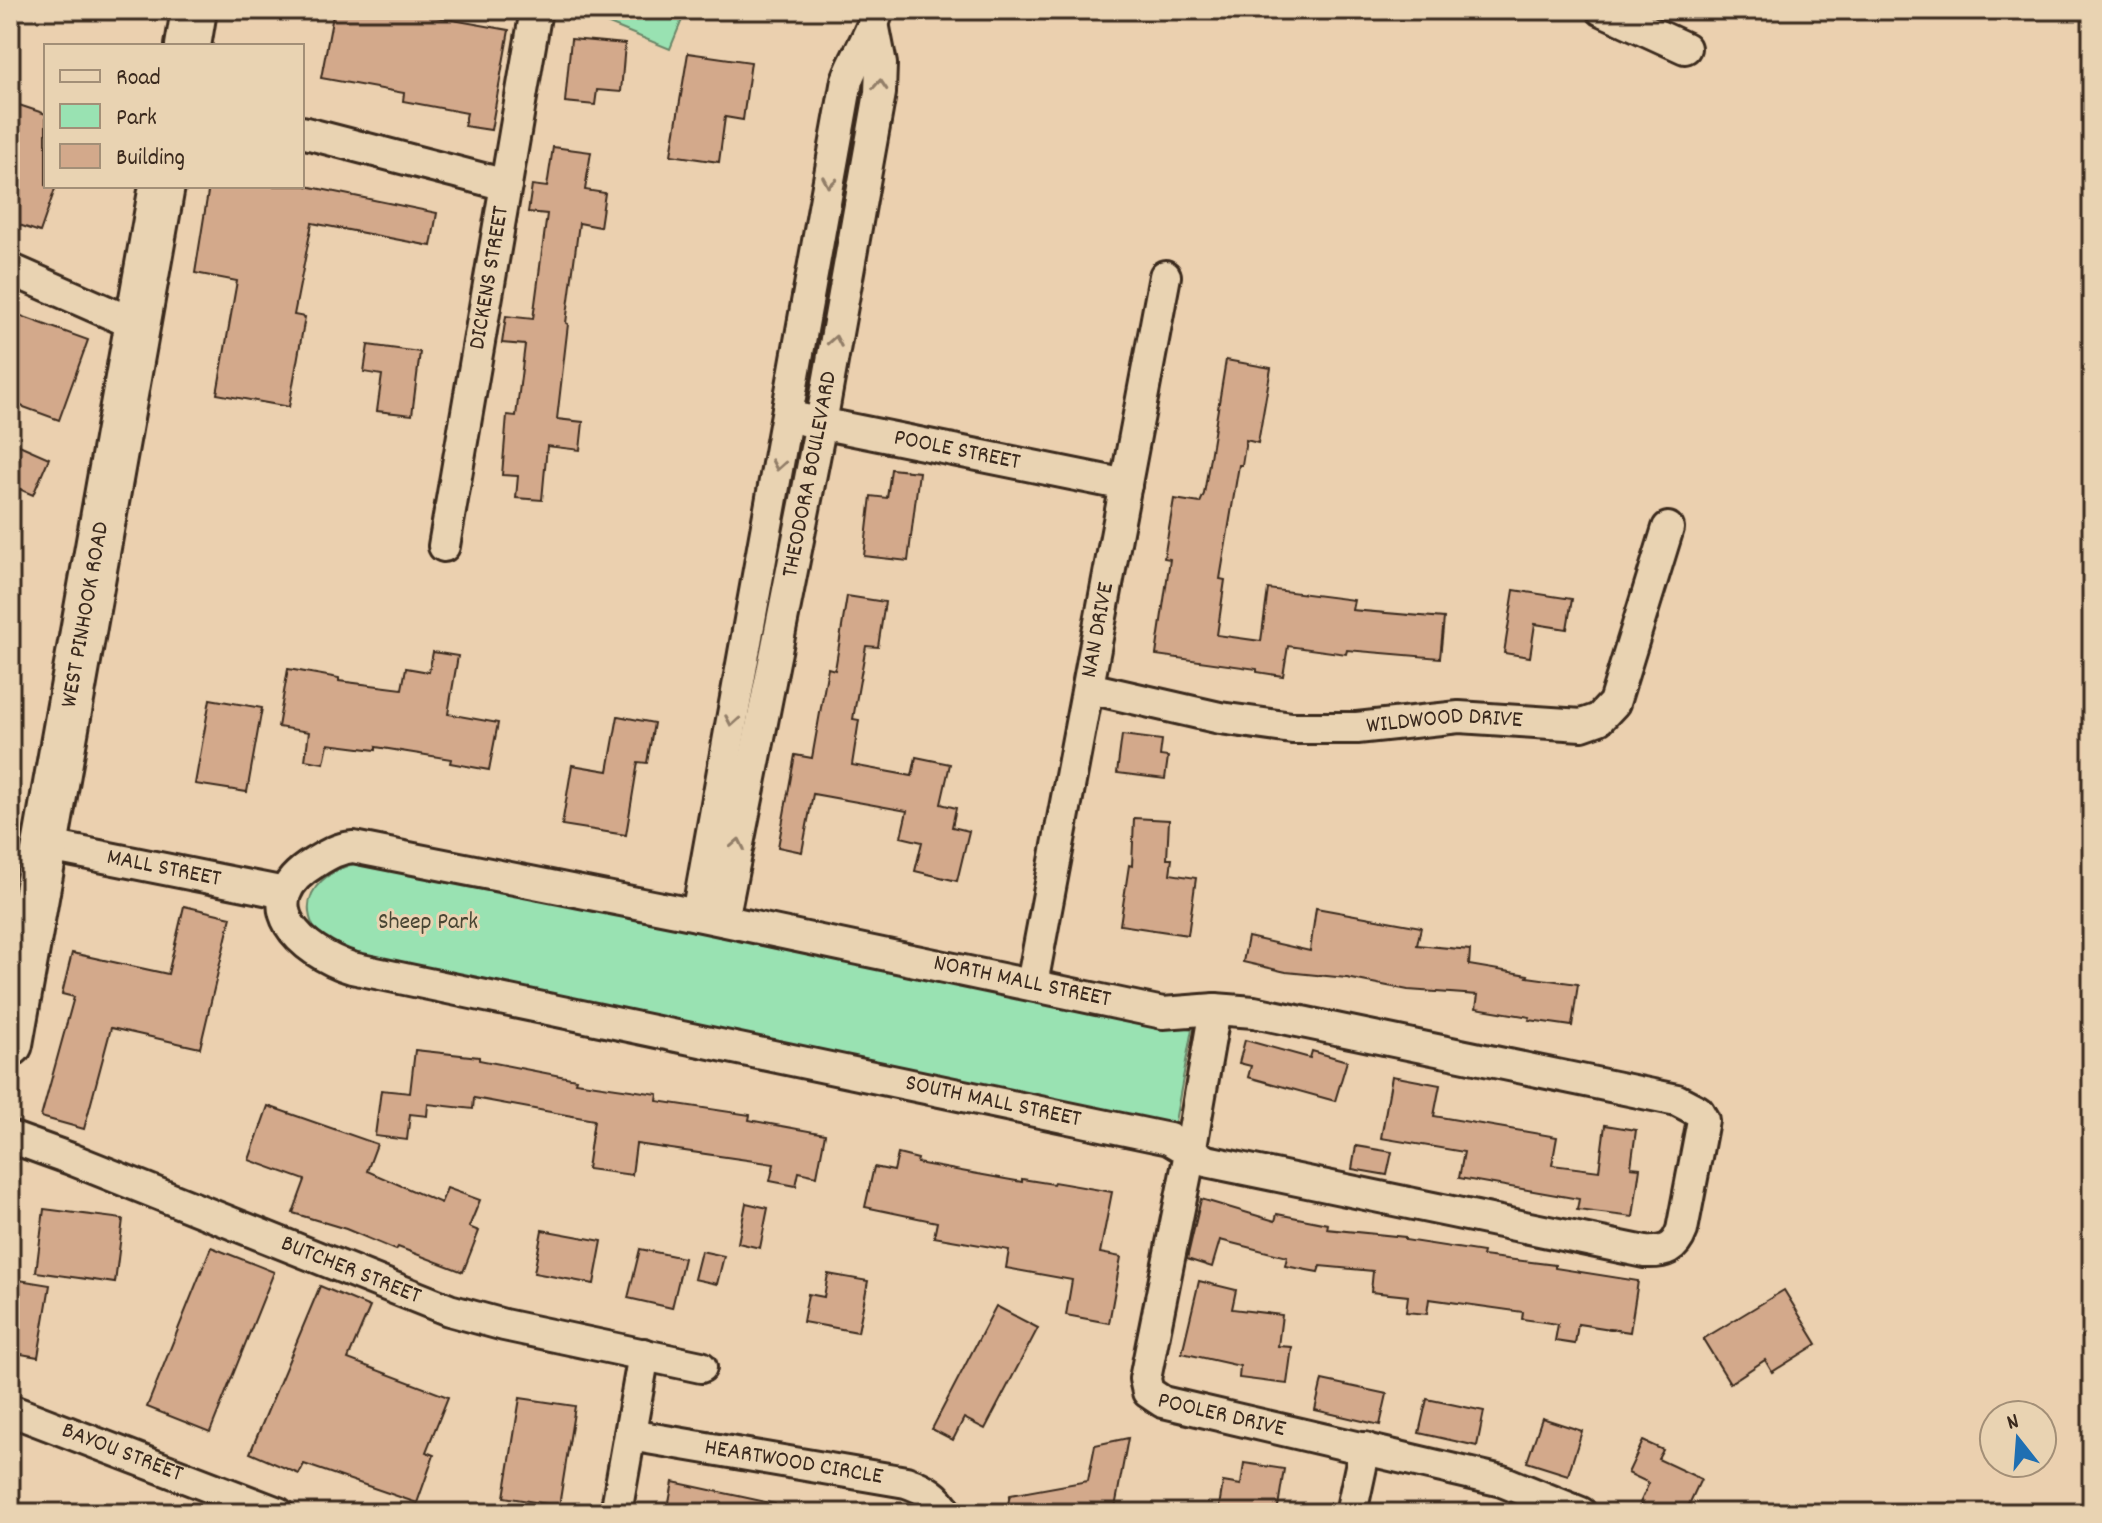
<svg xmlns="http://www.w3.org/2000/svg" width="2102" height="1523" viewBox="0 0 2102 1523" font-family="Dekko,sans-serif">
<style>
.green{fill:#99e2b2;stroke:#6a8668;stroke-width:2}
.building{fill:#d3a98b;stroke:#3b2a1e;stroke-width:2}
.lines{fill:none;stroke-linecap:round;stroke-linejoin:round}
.street-casing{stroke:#3b2a1e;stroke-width:36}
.secondary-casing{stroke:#3b2a1e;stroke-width:50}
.street{stroke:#e9d3b2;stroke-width:30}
.secondary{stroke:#e9d3b2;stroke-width:44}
.oneway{stroke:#927e68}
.labels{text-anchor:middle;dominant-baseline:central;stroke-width:6;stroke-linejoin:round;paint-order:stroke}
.street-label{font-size:24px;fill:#3b2a1e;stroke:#e9d3b2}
.park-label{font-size:24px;fill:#494634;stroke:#e9d3b2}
</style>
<rect width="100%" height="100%" fill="#ebd0af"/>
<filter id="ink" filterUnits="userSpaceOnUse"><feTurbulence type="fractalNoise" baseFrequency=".0125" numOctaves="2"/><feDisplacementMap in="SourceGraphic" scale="16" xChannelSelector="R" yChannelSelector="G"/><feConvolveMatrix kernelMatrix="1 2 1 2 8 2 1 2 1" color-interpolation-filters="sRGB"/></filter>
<g filter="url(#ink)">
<g class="green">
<path d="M575 10H686L670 49Z"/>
<path d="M368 861 1192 1029 1174 1127 351 959C340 950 319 940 313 926 296 888 335 865 368 861Z"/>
</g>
<g class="building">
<path d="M334 10H397L509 30 491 130 464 126 467 113 403 101 404 93 321 78Z"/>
<path d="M571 39 625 44 621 92 597 90 595 105 565 102Z"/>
<path d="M688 53 751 62 743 120 725 117 719 162 671 155Z"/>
<path d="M10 102 46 114V186H56L40 232 10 222 16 199 10 197Z"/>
<path d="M553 147 591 152 585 190 605 193 600 227 579 223 566 323 568 324 557 419 583 422 580 450 547 446 542 500 516 498 518 476 502 475 507 415 516 416 525 345 502 343 506 316 533 319 547 214 528 212 532 185 547 187Z"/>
<path d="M209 186H306L437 213 431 246 312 223 294 315 305 317 289 407 217 394 237 281 195 273Z"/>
<path d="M10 312 88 340 59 420 10 402Z"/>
<path d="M368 345 420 352 412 415 377 411 382 375 364 372Z"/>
<path d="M1226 360 1271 368 1258 443 1246 440 1242 465H1239L1220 579 1225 580 1217 635 1261 641 1268 589 1354 600 1352 610 1444 618 1440 658 1347 650 1346 654 1288 646 1283 676 1257 672V669L1156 655 1170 559 1164 558 1174 499 1200 503 1204 494Z"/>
<path d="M10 441 49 458 33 495 10 485Z"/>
<path d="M891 469 919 472 908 561 864 556 871 496 887 498Z"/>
<path d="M1514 590 1572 599 1567 629 1535 624 1530 657 1504 653Z"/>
<path d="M847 596 885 602 878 647 866 646 853 719 859 720 852 765 912 776 916 757 950 764 941 804 956 808 952 827 969 831 957 881 915 871 922 842 901 837 907 811 813 794 802 852 778 847 795 755 812 758 828 668 835 670Z"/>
<path d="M433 652 458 656 448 714 498 723 489 770 450 763 451 759 376 747V750L328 744 324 763 305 760 309 732 278 727 288 669 339 678V681L402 689 406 668 429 672Z"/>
<path d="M210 699 262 708 247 792 195 784Z"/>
<path d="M618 716 654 723 647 763 638 762 626 835 562 825 572 765 608 771Z"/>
<path d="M1122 735 1162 740 1160 756 1168 757 1165 779 1117 773Z"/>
<path d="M1134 818 1169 820 1167 859H1172L1170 874 1196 878 1188 935 1120 925 1129 865 1132 866Z"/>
<path d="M184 906 231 917 200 1048 111 1028 84 1129 41 1117 74 997 62 994 72 953 168 974Z"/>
<path d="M1316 908 1421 927 1417 945 1470 950 1469 965 1528 975 1527 977 1578 984 1572 1026 1529 1020 1530 1017 1476 1008 1478 995 1408 990 1347 978 1286 972 1243 962 1248 937 1310 951Z"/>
<path d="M1245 1040 1310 1058 1312 1051 1347 1061 1335 1101 1248 1077 1251 1066 1239 1063Z"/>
<path d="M415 1050 479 1057V1060L576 1079 575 1082 658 1094 657 1101 750 1115 749 1120 825 1134 817 1176 799 1172 796 1186 770 1181 774 1164 636 1144 632 1175 587 1169 594 1120 474 1098 473 1109 428 1104 427 1116 410 1114 407 1140 375 1136 381 1090 410 1093Z"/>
<path d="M1392 1076 1440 1085 1434 1116 1557 1137 1552 1165 1599 1171 1605 1125 1636 1130 1631 1167 1640 1168 1633 1217 1577 1210 1579 1199 1459 1178 1464 1152 1381 1138Z"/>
<path d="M268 1106 377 1144 367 1171 441 1203 447 1188 480 1200 469 1227 479 1231 463 1272 398 1247 396 1250 346 1229 293 1213 305 1180 249 1160Z"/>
<path d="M1356 1146 1392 1152 1387 1175 1352 1169Z"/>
<path d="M898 1154 918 1159 917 1163 1022 1182V1179L1053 1184 1054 1182 1112 1192 1100 1253 1121 1257 1109 1323 1066 1315 1072 1280 1006 1268 1009 1250 934 1237 937 1222 865 1207 874 1167 894 1171Z"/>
<path d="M1201 1199 1275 1221 1277 1214 1328 1224 1327 1229 1405 1237V1240L1483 1252 1482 1256 1555 1265V1268L1638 1281 1630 1332 1578 1324 1575 1344 1555 1341 1558 1324 1522 1319 1523 1312 1429 1299 1427 1314 1406 1312 1408 1296 1371 1292 1373 1271 1320 1266 1318 1272 1285 1266 1287 1257 1220 1240 1212 1267 1187 1259Z"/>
<path d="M746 1203 768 1208 760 1248 738 1243Z"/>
<path d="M44 1209 123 1219 115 1283 36 1272Z"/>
<path d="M542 1230 602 1241 594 1284 534 1273Z"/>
<path d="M211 1247 274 1272 210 1432 147 1407Z"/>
<path d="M640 1249 684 1258 672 1308 628 1298Z"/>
<path d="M701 1251 724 1256 717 1284 694 1279Z"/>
<path d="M828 1274 868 1281 858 1332 803 1322 808 1294 824 1297Z"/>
<path d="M13 1279 50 1285 38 1357 10 1352V1298Z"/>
<path d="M1199 1281 1236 1290 1232 1309 1282 1315 1278 1346 1292 1347 1287 1384 1239 1378 1240 1366 1182 1353Z"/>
<path d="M320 1286 370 1307 348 1359 448 1397 426 1452 434 1455 417 1503 304 1464 299 1474 250 1453Z"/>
<path d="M1784 1290 1817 1344 1772 1372 1765 1360 1730 1383 1703 1339Z"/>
<path d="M996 1306 1038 1328 985 1429 964 1418 953 1440 932 1429Z"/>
<path d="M1322 1380 1387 1394 1380 1425 1315 1410Z"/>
<path d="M520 1398 575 1406 559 1506 504 1497Z"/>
<path d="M1427 1399 1484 1411 1477 1446 1419 1433Z"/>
<path d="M1542 1418 1582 1431 1568 1475 1527 1462Z"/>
<path d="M1128 1438 1114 1513H1006L1010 1495 1088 1481 1095 1445Z"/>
<path d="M1643 1441 1663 1450 1658 1459 1701 1479 1685 1513H1660L1640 1503 1649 1483 1628 1473Z"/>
<path d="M1244 1463 1284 1469 1277 1513H1218L1223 1482 1241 1485Z"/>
<path d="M673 1482 775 1504 774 1513H667Z"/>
</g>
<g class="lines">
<defs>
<g id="street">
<path d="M1602 10 1685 48"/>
<path d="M302 132 506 185"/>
<path d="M10 269 137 325"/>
<path id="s1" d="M800 419 1126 485"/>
<path id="s2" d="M444 546 536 10"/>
<path id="s3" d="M1089 688 1220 718 1292 728H1357L1459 717 1582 725 1599 719 1614 703 1668 528"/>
<path id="s4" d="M44 845 285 893"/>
<path d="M353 847 697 915 1163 1013 1215 1009 1254 1012 1677 1100 1698 1111 1703 1120 1682 1230C1675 1249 1665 1253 1645 1252L1206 1161 1169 1139 352 968C302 952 248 903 314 863 327 855 338 848 353 847Z"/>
<path d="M697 915 847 80C856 56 871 35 878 10"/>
<path id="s5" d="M723 920 821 423 880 93 881 64 874 28"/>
<path id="s6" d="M1032 984 1165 276"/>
<path id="s7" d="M1215 1009 1190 1153 1145 1379 1148 1392 1163 1402 1502 1481 1581 1513"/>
<path id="s8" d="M10 1137 71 1159 449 1310 504 1325 701 1367"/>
<path id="s9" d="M10 1410 278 1513"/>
<path id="s10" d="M630 1435 906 1482C924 1488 938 1496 947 1513"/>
<path d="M616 1513 644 1354"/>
<path d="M1351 1513 1365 1448"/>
</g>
<g id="secondary">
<path d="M188 46 194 10"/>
<path id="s11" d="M10 1044 162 186"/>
</g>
</defs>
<use href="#street" class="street-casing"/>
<use href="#secondary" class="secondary-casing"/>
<use href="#street" class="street"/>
<use href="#secondary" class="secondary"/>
</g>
<defs><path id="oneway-chevron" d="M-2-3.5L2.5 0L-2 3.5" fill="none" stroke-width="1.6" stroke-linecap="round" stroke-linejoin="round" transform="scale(2)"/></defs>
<g class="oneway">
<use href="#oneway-chevron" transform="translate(880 85) rotate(-86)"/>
<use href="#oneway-chevron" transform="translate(829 182) rotate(100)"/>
<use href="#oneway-chevron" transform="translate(835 341) rotate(-80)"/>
<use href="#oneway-chevron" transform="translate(778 465) rotate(100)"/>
<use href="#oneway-chevron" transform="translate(732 721) rotate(100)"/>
<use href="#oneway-chevron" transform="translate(738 844) rotate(-79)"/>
</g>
</g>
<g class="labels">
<g class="street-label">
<text stroke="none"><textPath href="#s2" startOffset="272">DICKENS STREET</textPath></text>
<text stroke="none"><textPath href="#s1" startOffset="160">POOLE STREET</textPath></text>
<text stroke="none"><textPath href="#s5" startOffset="454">THEODORA BOULEVARD</textPath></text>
<text stroke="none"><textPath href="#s11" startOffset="436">WEST PINHOOK ROAD</textPath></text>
<text stroke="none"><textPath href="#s6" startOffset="360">NAN DRIVE</textPath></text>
<text stroke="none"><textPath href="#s3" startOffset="360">WILDWOOD DRIVE</textPath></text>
<text stroke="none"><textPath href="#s4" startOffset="122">MALL STREET</textPath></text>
<text transform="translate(1022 982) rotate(12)">NORTH MALL STREET</text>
<text transform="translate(993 1102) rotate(12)">SOUTH MALL STREET</text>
<text stroke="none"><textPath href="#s8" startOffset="366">BUTCHER STREET</textPath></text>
<text stroke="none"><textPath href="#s7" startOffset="468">POOLER DRIVE</textPath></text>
<text stroke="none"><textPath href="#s9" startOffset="120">BAYOU STREET</textPath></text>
<text stroke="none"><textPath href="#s10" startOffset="166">HEARTWOOD CIRCLE</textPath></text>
</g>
<g class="park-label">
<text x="428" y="923">Sheep Park</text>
</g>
</g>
<rect width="2102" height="1523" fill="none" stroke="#e9d3b2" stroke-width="40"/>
<rect x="20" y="20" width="2062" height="1483" fill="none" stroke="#3b2a1e" stroke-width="3" filter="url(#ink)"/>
<rect x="44" y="44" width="260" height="144" fill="#e9d3b2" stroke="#a38f77" stroke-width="2"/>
<rect x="60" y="70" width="40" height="12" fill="#e9d3b2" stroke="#a38f77" stroke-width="2"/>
<text x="116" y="84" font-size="24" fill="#3b2a1e">Road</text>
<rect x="60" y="104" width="40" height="24" fill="#99e2b2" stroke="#a38f77" stroke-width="2"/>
<text x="116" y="124" font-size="24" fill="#3b2a1e">Park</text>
<rect x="60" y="144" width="40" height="24" fill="#d3a98b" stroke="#a38f77" stroke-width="2"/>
<text x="116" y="164" font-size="24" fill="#3b2a1e">Building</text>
<g transform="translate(2018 1439) rotate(343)"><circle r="38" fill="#e9d3b2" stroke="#a38f77" stroke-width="2"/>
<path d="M0-6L14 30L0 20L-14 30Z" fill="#1f6fb2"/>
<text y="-12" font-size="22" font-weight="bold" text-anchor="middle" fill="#3b2a1e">N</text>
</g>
</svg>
